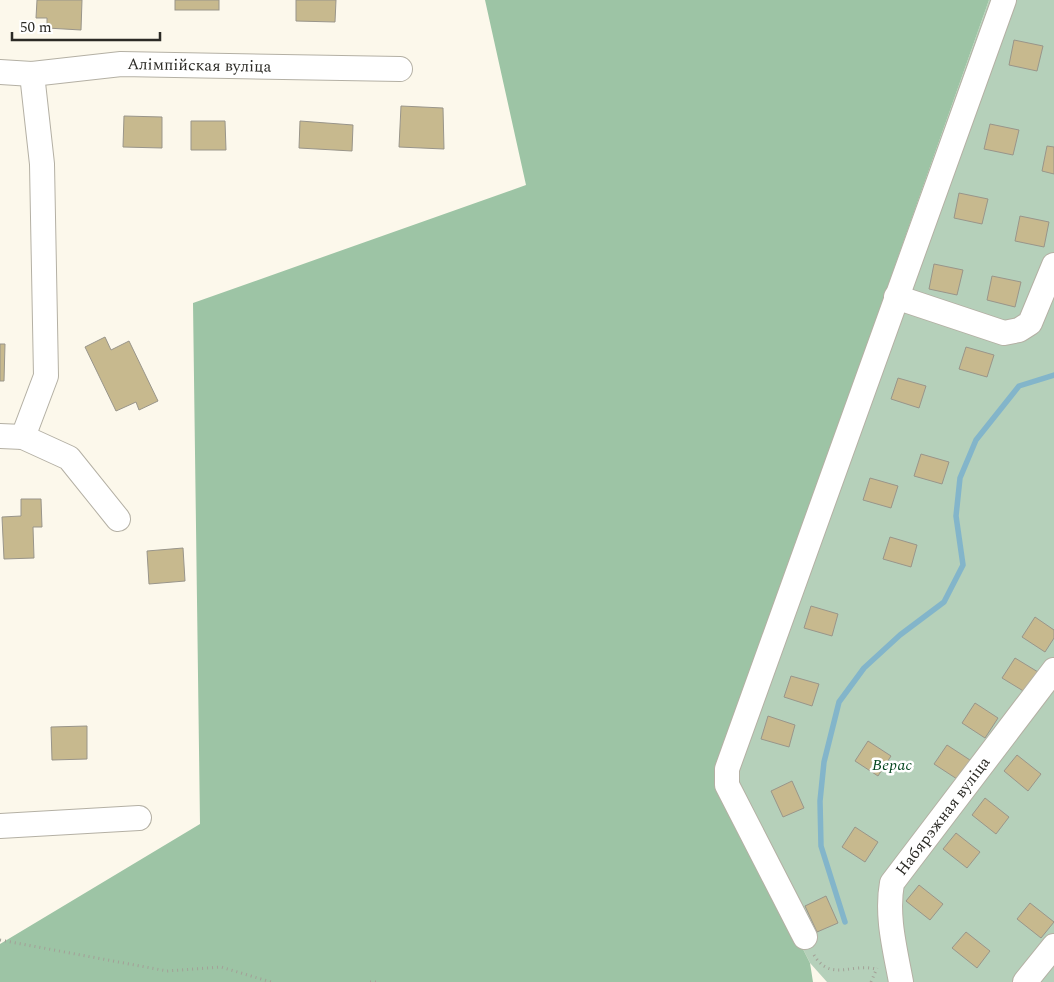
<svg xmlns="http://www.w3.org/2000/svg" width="1054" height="982" viewBox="0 0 1054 982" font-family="Spectral,serif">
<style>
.green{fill:#b5d0ba}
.forest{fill:#9dc4a5}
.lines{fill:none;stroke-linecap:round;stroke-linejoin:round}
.stream{stroke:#83b5ca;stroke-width:5.5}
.building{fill:#c7b98e;stroke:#99958a}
.minor-casing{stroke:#b4b0a4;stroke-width:26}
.path{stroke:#a3a097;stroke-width:3;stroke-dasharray:1 4;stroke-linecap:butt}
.minor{stroke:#fff;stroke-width:24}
.labels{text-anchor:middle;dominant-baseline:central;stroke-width:5;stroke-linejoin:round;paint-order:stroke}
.street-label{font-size:16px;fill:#2b2a25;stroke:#fff}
.park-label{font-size:16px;font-style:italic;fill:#054720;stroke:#fff}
</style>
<rect width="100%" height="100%" fill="#fcf8eb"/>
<path class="green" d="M989 0H1054V982H827L810 963 715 775Z"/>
<path class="forest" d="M485 0H989L715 775 810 963 813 982H0V944L200 824 193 303 526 185Z"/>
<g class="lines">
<path class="stream" d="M845 922 821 846 820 801 824 762 839 702 864 668 900 635 944 602 963 565 956 516 960 478 976 440 1019 386 1054 375"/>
</g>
<g class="building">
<path d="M37 0H82L81 30 47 28V18H36Z"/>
<rect x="175" y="0" width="44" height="10"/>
<path d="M296 0H336L335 22 296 21Z"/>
<path d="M1014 40 1043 46 1037 71 1009 65Z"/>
<path d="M401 106 443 108 444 149 399 147Z"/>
<path d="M124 116 162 117V148L123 147Z"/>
<path d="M191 121H225L226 150H191Z"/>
<path d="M300 121 353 125 352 151 299 148Z"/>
<path d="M990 124 1019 130 1013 155 984 149Z"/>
<path d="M1047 146 1054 147V174L1042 171Z"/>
<path d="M959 193 988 199 982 224 954 218Z"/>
<path d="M1020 216 1049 222 1044 247 1015 241Z"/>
<path d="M934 264 963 270 957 295 929 289Z"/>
<path d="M992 276 1021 282 1015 307 987 300Z"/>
<path d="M105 337 111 350 129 341 158 401 139 410 136 402 116 411 85 347Z"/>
<path d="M0 344H5L4 381H0Z"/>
<path d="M966 347 994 355 987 377 959 369Z"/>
<path d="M898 378 926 386 919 408 891 399Z"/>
<path d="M921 454 949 462 942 484 914 476Z"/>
<path d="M870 478 898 486 891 508 863 500Z"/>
<path d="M21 499H41L42 527H33L34 558 4 559 2 517 21 516Z"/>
<path d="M890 537 917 545 911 567 883 559Z"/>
<path d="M183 548 185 581 149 584 147 551Z"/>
<path d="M811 606 838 614 832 636 804 628Z"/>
<path d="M1035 617 1054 630V638L1045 652 1022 637Z"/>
<path d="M1015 658 1038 672 1025 692 1002 678Z"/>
<path d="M791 676 819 684 812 706 784 697Z"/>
<path d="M975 703 998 718 985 738 962 723Z"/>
<path d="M768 716 795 725 789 747 761 739Z"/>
<path d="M87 726V759L52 760 51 727Z"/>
<path d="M868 741 891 756 878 776 855 761Z"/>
<path d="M947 745 970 760 957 779 934 764Z"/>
<path d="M1017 755 1041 774 1028 791 1004 771Z"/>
<path d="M792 781 804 808 783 817 771 791Z"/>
<path d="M985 798 1009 817 996 834 972 815Z"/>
<path d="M855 827 878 842 865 862 842 847Z"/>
<path d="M956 833 980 852 967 868 943 849Z"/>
<path d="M919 885 943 904 930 920 906 901Z"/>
<path d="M826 896 838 923 817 932 805 906Z"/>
<path d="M1030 903 1054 922 1041 938 1017 919Z"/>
<path d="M966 932 990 951 977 968 952 948Z"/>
</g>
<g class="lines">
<defs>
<g id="minor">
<path id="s1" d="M0 72 32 74 121 64 400 69"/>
<path d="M896 297 1004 333 1019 330 1030 323 1054 265"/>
<path d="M0 436 23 437 69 458 118 519"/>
<path d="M23 437 46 376 42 164 32 74"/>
<path d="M0 826 139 818"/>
<path d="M805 937 727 785V769L1004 0"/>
<path id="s2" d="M901 982C895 949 886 916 892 883L1054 670"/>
<path d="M1025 982 1054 946"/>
</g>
</defs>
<use href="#minor" class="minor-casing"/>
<g class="path">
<path d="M0 940 167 971 221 967 271 982"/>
<path d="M814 955C830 982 851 963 876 969"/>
<path d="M370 982H378"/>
<path d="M871 982 877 968"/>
</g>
<use href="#minor" class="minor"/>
</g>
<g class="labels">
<g class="street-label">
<text stroke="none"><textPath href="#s1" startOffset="200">Алімпійская вуліца</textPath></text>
<text stroke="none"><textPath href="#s2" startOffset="184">Набярэжная вуліца</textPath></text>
</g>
<g class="park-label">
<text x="892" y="765">Верас</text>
</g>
</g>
<path d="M12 32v8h148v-8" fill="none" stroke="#2b2a25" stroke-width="2.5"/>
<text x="20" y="32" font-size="15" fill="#2b2a25" stroke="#ffffff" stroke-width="4" paint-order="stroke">50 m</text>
</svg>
